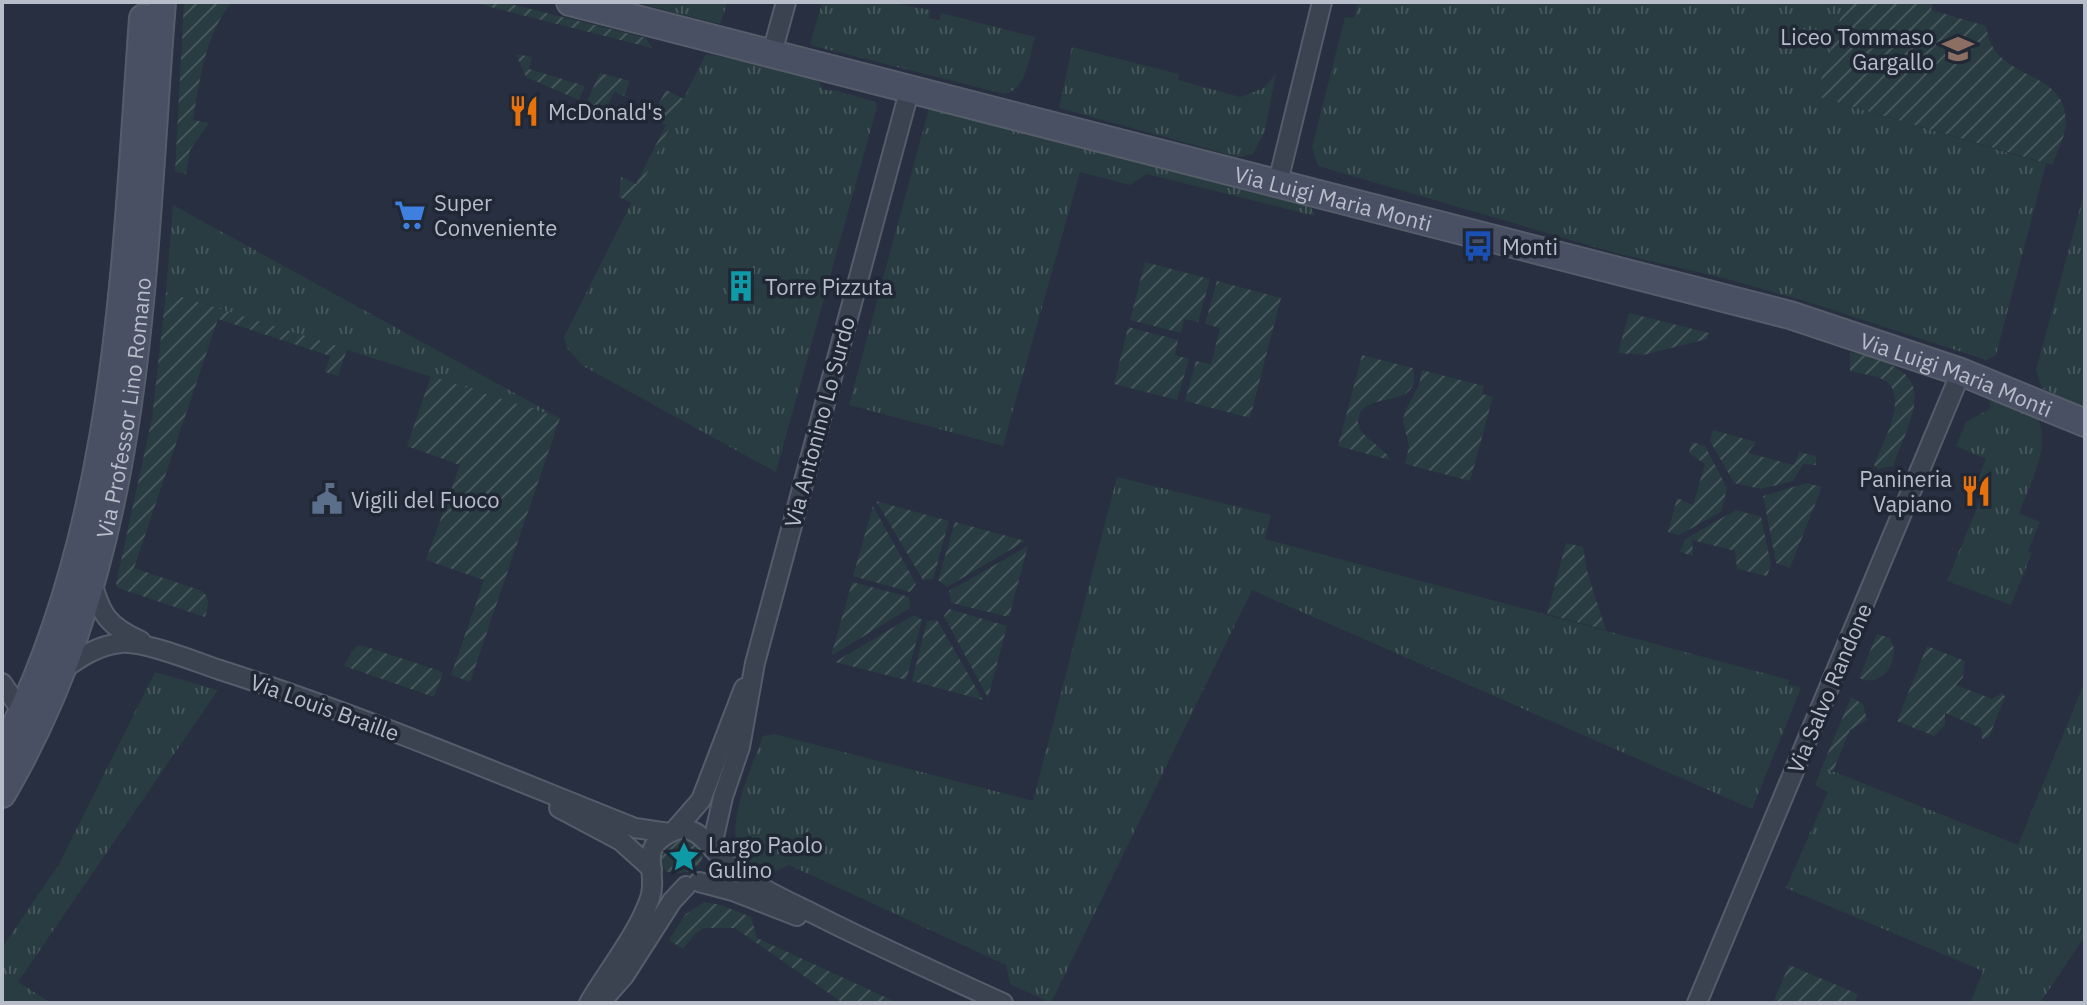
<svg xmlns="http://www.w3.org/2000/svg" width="2087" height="1005" viewBox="0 0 2087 1005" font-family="'IBM Plex Sans',sans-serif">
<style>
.grass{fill:url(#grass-tufts)}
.garden{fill:url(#garden-furrows)}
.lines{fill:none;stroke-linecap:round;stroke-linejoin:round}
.street-casing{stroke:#565d6a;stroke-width:22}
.secondary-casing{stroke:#565d6a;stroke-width:30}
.street{stroke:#3b4250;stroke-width:18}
.secondary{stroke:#495063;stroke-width:26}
.labels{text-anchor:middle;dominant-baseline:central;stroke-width:7;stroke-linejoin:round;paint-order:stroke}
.poi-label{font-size:22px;fill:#b8bdca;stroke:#202735;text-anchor:start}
.street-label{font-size:22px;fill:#b8bdca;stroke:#202735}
</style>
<defs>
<pattern id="grass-tufts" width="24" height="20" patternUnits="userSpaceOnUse" patternTransform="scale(2)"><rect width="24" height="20" fill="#293c41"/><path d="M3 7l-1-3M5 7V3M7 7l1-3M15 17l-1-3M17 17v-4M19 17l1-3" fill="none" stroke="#46565b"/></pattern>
<pattern id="garden-furrows" width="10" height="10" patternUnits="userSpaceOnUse" patternTransform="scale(2)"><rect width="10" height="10" fill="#293c41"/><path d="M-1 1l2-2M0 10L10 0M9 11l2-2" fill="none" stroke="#46565b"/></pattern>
</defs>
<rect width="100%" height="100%" fill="#272f40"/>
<g class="grass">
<path d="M633 2H728L720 24Z"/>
<path d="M822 2H890L930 10 929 18 939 20 941 13 1035 37C1029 57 1027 90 1004 94L810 45Z"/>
<path d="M1358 2 1845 3 1816 96 2046 164 1996 355 1986 360 1805 301 1723 278 1616 253 1318 166 1312 147 1345 17 1354 18Z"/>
<path d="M1072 47 1179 74 1178 80 1240 97 1264 88 1276 73 1265 131 1253 154 1238 157 1059 108Z"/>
<path d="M706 54 808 74 811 79 819 82 823 90 838 91 876 102 877 107 776 472 583 366 567 348 564 337Z"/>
<path d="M929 108 1309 203 1315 216 1147 174 1130 185 1080 172 1003 446 849 405Z"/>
<path d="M2085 190V409L2042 388 2036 370Z"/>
<path d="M173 205 560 418 166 292Z"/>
<path d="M1989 400 2035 411C2053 445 2031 481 2019 513L2040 522 2028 551 2032 553 2011 605 1947 581 1985 488 1976 483 1986 459 1956 446 1966 422 1991 408Z"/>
<path d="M1117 477 1271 515 1265 539 1789 680 1788 684 1801 688 1752 809 1252 590 1051 1003 1010 984 1006 965 789 865 772 873C764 870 755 867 748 862 716 840 753 765 763 736L774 734 1033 801Z"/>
<path d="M155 672 218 690 18 982 51 1003H2V948L59 864Z"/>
<path d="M2085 681V936L2040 1003H1970L1983 971 1786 888 1828 792 1815 785 1822 767 2018 845Z"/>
</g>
<g class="garden">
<path d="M184 2H232C205 34 200 79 193 120L209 123 190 150 186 174 175 172Z"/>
<path d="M503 2 646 38 652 48 475 3Z"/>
<path d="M1836 2H1933L1931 10 1986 26C1988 37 1991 47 1999 55 2023 81 2072 79 2065 130 2063 141 2056 154 2052 165L1816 96 1845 3Z"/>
<path d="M516 54 532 57 529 69 585 86 579 100 526 77Z"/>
<path d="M600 73 630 81 624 96 614 92 605 112 587 101Z"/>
<path d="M666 90 684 99 632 203 619 197 621 177 636 184 666 125 652 117Z"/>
<path d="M1145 262 1210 279 1198 322 1184 319 1181 333 1130 320Z"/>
<path d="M1217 281 1281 298 1250 418 1185 401 1196 361 1211 364 1220 328 1205 324Z"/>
<path d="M166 292 347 349 338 376 325 372 330 356 218 319 134 568 202 591C211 598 208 607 205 617L118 588 116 584 152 418Z"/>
<path d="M1629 313 1709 333 1707 339 1643 355 1618 353Z"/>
<path d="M1128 327 1178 340 1175 355 1189 359 1177 400 1114 384Z"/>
<path d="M1850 352C1937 371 1920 398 1893 466L1878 469 1874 465C1882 445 1908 399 1887 382 1878 375 1861 374 1850 371Z"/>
<path d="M1362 355 1413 368C1423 411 1367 390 1359 416 1352 436 1384 444 1390 460L1338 446Z"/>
<path d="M1422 370 1484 386 1482 394 1493 397 1470 481 1405 464 1409 447 1403 421 1405 411 1419 385Z"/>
<path d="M431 376 560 418 470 682 451 675 484 580 426 560 460 465 407 446Z"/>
<path d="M1713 430 1756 442 1748 453 1794 465 1799 452 1816 456V465L1803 464 1793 481 1761 489 1734 483 1710 441Z"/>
<path d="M1692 442 1705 446 1727 488 1721 512 1679 535 1668 532 1677 498 1693 505 1705 464 1689 453Z"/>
<path d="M1807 483 1822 487 1790 568 1776 563 1763 496Z"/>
<path d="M876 501 949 521 933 579 923 580Z"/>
<path d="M873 506 916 584 910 592 853 576Z"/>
<path d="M1736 510 1761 517 1771 564 1767 576 1737 569 1735 551 1692 540 1693 556 1680 552 1685 539Z"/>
<path d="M955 522 1025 541 947 587 938 580Z"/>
<path d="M1566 543 1583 547 1587 571 1606 630 1547 614Z"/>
<path d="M1028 546 1009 617 951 603 949 591Z"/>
<path d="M852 582 909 597 910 608 831 656Z"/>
<path d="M949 609 1007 626 988 698 944 616Z"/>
<path d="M914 615 922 620 906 680 835 662Z"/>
<path d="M937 620 983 700 912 681 927 621Z"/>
<path d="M1877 634 1890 638C1891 642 1894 646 1894 651 1894 670 1877 687 1859 678Z"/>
<path d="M358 646H364L443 672 434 697 344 666 352 651Z"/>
<path d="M1927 646 1965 661 1963 677 1956 685 1992 699 2002 693 2005 697 1989 737 1982 739 1981 728 1945 713V725L1934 736 1897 721Z"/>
<path d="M1851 697 1863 704 1867 720 1850 730 1833 771 1822 767Z"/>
<path d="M689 838C720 858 691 880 666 871L660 862 661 853 673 843Z"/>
<path d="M704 902 721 905 751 917 757 938 898 1003H843L735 928H704L694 935 683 949 669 940 686 914Z"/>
<path d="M1789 965 1858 994 1854 1003H1773Z"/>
</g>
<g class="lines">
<defs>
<g id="street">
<path d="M772 53 786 2"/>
<path d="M1278 182 1322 2"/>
<path d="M92 581C100 614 108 626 141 641"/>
<path d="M61 671C79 658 98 645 121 643 145 641 196 662 220 670 361 715 497 773 635 828L669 833"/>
<path d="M2 683 23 713"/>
<path d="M559 808 621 841 652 869"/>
<path d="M674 831 701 800 744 688"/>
<path d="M712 846 723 797 740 747 755 663 910 88"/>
<path d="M699 882 733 891 797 916"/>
<path d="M589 1003C608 970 638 934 650 898 658 875 640 852 663 837 694 815 707 845 726 863 734 870 742 875 751 881 771 894 794 904 816 915 877 946 940 974 1003 1003"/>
<path d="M600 1003 624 976 672 901 686 886"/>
<path d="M1697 1003 1961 372"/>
</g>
<g id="secondary">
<path id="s1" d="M570 2 1790 315 1961 372 2085 423"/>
<path d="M2 753C120 528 125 266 143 18"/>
<path id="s2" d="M2 794C145 549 140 275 162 2"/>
</g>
</defs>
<use href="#street" class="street-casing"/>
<use href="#secondary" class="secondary-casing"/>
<use href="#street" class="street"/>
<use href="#secondary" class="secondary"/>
</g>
<defs>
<symbol id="school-bare" viewBox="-9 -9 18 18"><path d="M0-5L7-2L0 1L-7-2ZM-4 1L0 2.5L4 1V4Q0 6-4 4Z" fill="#8d6e63" stroke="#202735" stroke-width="2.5" paint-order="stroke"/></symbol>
<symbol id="restaurant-bare" viewBox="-9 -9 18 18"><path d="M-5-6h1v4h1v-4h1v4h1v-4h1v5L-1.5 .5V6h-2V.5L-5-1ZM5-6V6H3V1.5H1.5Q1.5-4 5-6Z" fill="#e8710a" stroke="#202735" stroke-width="2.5" paint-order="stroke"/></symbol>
<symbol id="supermarket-bare" viewBox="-9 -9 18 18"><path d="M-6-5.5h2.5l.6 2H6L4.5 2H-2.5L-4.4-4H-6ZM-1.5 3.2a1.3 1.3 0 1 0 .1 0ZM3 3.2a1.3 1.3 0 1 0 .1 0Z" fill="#3f7fe0" stroke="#202735" stroke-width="2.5" paint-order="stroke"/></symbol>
<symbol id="bus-bare" viewBox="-9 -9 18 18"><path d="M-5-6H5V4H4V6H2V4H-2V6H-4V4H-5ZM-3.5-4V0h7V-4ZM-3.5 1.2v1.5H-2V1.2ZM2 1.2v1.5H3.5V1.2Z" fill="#1a4fb4" stroke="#202735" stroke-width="2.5" paint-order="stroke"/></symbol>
<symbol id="building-bare" viewBox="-9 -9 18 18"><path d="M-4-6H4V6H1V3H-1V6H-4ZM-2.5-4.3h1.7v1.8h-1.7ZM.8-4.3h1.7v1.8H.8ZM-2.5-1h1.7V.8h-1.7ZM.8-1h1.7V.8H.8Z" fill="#0f9aa8" stroke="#202735" stroke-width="2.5" paint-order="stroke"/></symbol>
<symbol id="civic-bare" viewBox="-9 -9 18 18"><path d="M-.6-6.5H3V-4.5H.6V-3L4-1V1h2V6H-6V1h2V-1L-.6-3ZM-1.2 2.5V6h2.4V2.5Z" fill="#5c6f8a" stroke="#202735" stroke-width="2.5" paint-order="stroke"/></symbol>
<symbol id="sight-bare" viewBox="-9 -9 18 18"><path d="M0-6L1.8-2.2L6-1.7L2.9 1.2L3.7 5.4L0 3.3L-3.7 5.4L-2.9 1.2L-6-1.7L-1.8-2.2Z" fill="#0f9aa8" stroke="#202735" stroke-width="2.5" paint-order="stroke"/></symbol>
</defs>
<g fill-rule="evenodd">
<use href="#school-bare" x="1936" y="27" width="44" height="44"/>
<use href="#restaurant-bare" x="502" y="89" width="44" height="44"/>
<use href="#supermarket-bare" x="388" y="193" width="44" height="44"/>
<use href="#bus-bare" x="1456" y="224" width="44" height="44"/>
<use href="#building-bare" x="719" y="264" width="44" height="44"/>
<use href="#restaurant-bare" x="1954" y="469" width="44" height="44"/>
<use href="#civic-bare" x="305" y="477" width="44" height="44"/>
<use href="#sight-bare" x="662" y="835" width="44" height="44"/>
</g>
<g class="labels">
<g class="poi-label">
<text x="1934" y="36" text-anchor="end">Liceo Tommaso<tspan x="1934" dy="25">Gargallo</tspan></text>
<text x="548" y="111">McDonald's</text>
<text x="434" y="202">Super<tspan x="434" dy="25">Conveniente</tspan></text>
<text x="1502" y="246">Monti</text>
<text x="765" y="286">Torre Pizzuta</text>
<text x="1952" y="478" text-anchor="end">Panineria<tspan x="1952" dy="25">Vapiano</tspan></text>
<text x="351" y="499">Vigili del Fuoco</text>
<text x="708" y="844">Largo Paolo<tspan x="708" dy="25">Gulino</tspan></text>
</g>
<g class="street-label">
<text stroke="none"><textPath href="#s1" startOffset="788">Via Luigi Maria Monti</textPath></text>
<text stroke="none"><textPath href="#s1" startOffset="1436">Via Luigi Maria Monti</textPath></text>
<text stroke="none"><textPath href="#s2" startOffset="408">Via Professor Lino Romano</textPath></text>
<text transform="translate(819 422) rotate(-75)">Via Antonino Lo Surdo</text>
<text transform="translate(1829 688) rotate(-67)">Via Salvo Randone</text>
<text transform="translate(325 707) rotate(20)">Via Louis Braille</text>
</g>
</g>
<rect width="2087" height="1005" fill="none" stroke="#b8bdca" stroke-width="8"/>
</svg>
